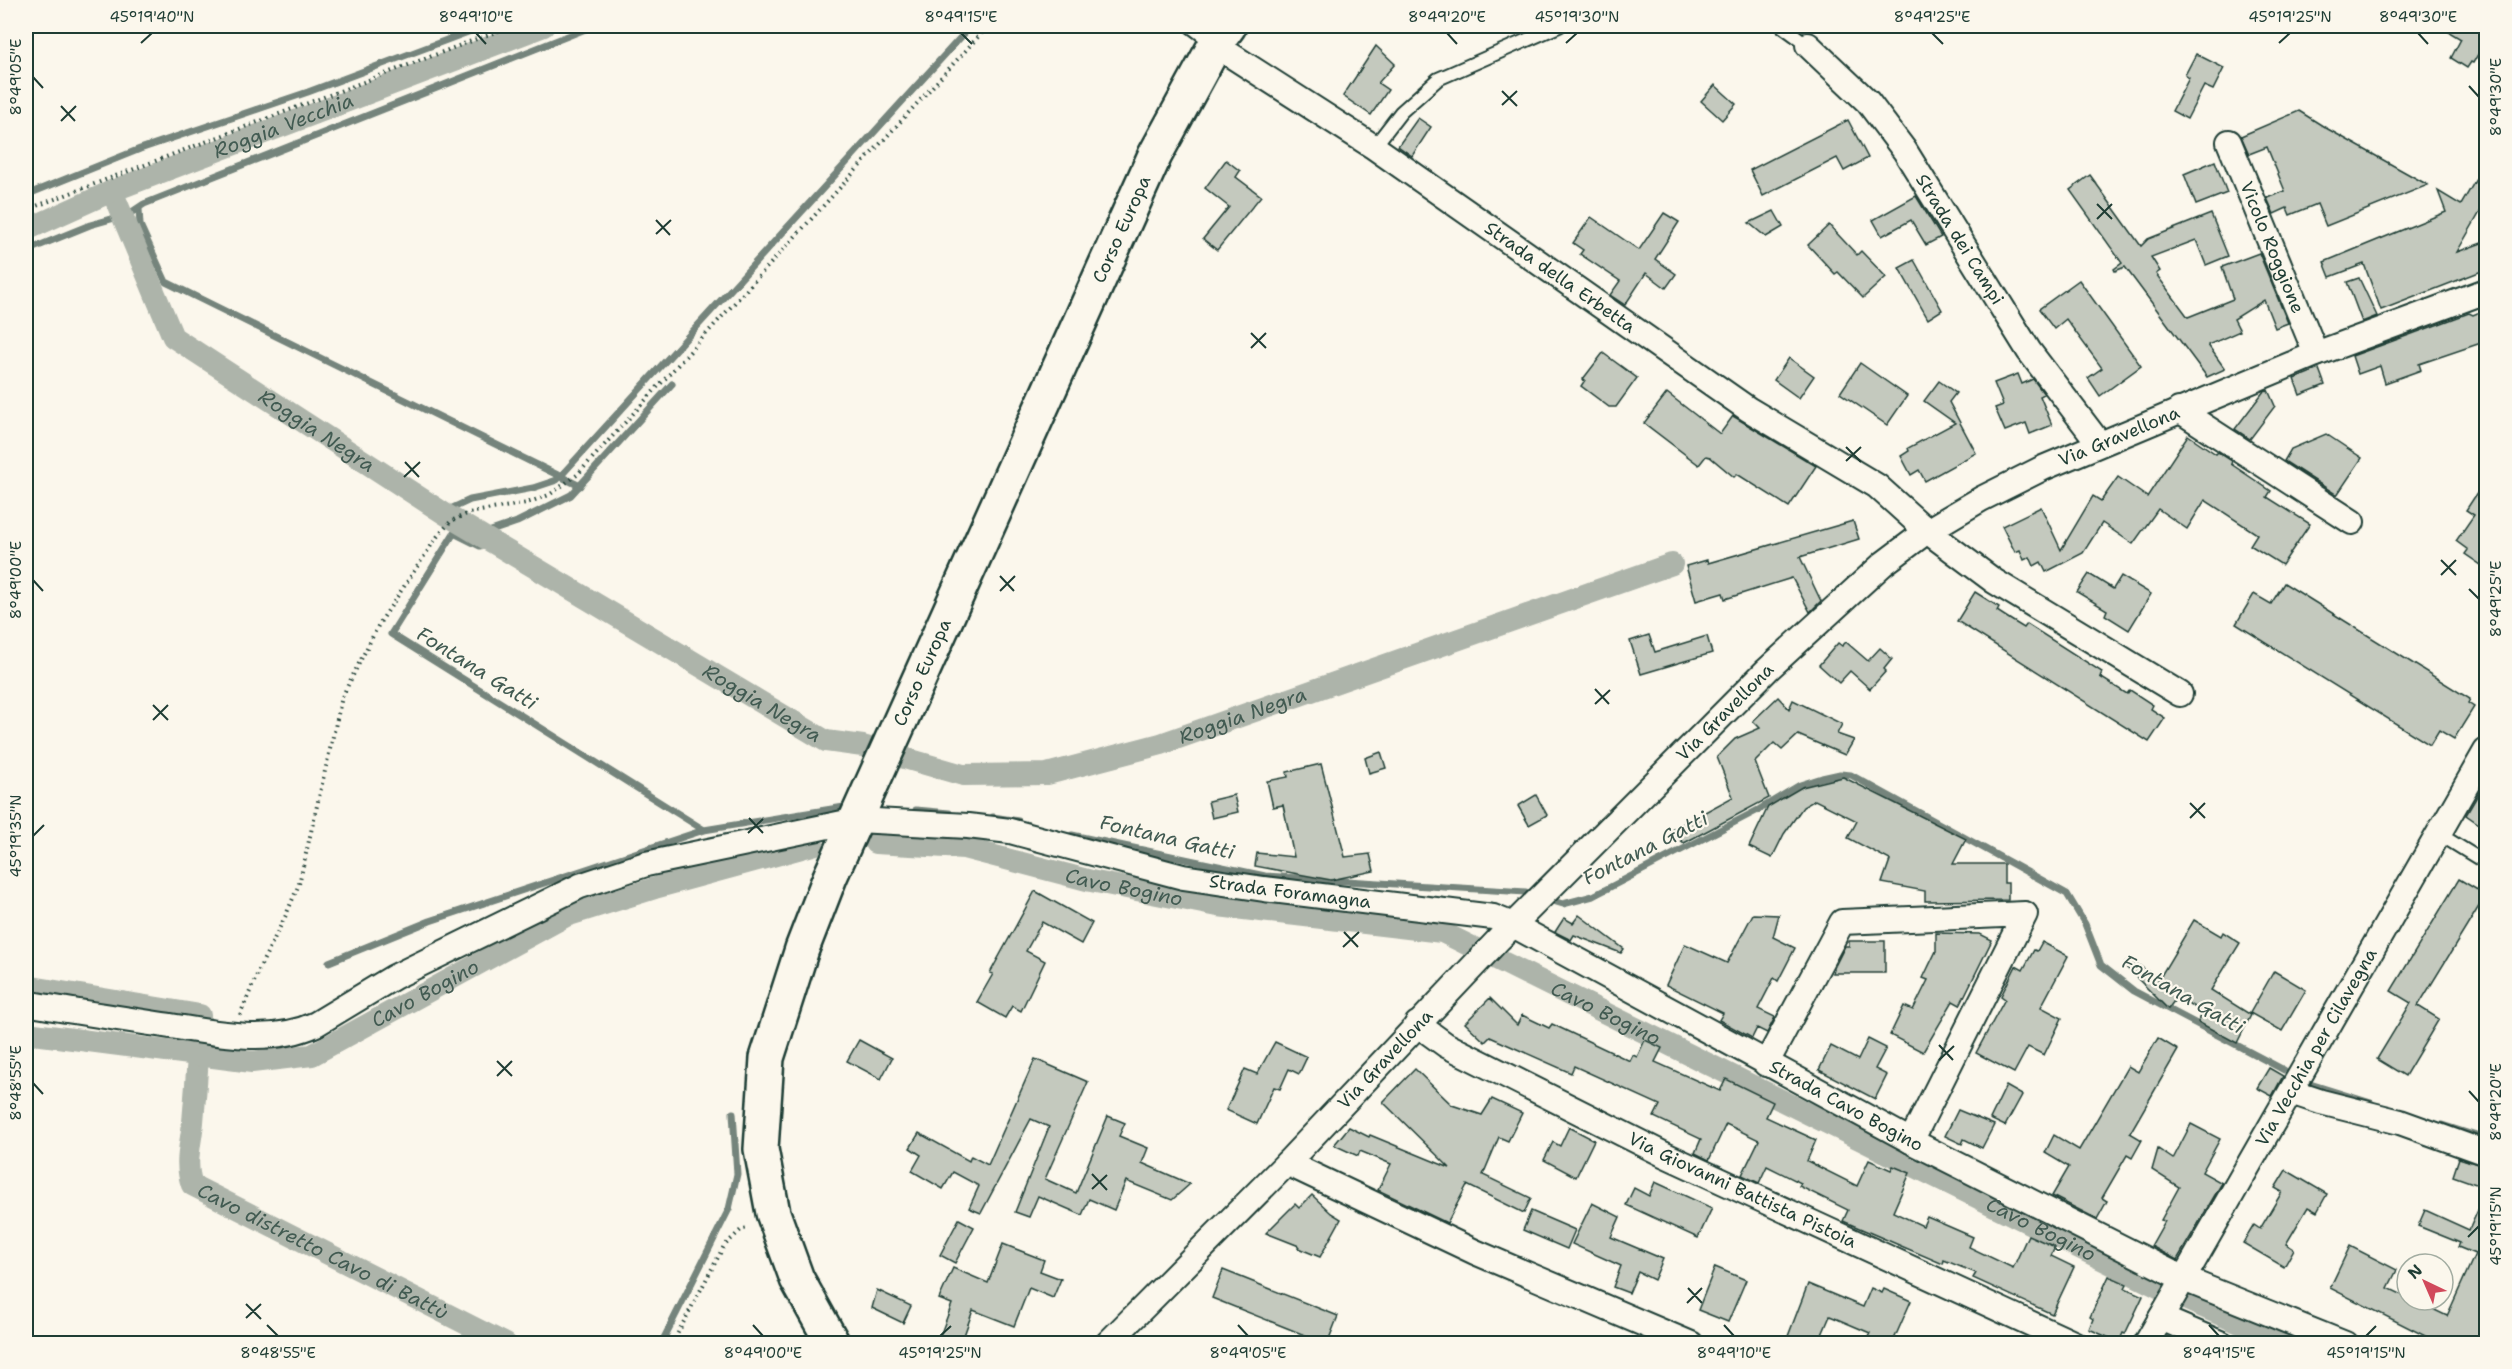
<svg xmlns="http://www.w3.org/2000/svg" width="2512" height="1369" viewBox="0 0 2512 1369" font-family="'Shantell Sans',sans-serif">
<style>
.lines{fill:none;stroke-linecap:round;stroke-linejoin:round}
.stream{stroke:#74847b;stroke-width:7}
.canal{stroke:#adb4aa;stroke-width:22}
.building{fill:#c4c9be;stroke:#1f3d34;stroke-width:1.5}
.service-casing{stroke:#1f3d34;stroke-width:16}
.minor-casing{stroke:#1f3d34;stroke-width:28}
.secondary-casing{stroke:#1f3d34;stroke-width:38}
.path{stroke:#1f3d34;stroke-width:4;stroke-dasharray:1.5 4.5;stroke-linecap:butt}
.service{stroke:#fbf7ec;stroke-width:12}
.minor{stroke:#fbf7ec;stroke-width:24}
.secondary{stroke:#fbf7ec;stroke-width:33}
.ticks{fill:none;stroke:#1f3d34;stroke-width:2}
.labels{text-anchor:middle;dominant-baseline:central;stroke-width:4.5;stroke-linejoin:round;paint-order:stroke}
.street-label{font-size:18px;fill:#1f3d34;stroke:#fbf7ec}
.water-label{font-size:20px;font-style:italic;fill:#425b52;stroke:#fbf7ec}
.neatline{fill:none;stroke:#1f3d34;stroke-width:2}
.ticks-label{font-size:15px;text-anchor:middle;fill:#1f3d34}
</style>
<rect width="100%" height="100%" fill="#fbf7ec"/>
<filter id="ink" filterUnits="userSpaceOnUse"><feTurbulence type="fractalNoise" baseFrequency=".0167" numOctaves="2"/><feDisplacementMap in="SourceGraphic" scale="12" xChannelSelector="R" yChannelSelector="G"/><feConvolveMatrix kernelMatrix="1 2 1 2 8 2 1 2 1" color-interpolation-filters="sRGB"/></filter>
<g filter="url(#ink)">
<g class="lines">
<g class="stream">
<path d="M26 195 140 149 308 92 484 26"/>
<path d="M139 209 140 225 166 282 580 486"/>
<path d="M26 251 90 225 129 214 144 204 593 26"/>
<path d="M672 384 571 495 517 522 491 531 480 546 454 533 391 634 704 830"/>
<path d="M444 512 470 500 533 488 557 480 971 26"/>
<path d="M916 810 949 813"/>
<path d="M993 817 1018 821"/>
<path d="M1072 835 1265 876 1526 892 1536 895"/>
<path d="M1546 899 1563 904 1593 896 1760 809 1800 785 1822 778 1840 774 1851 775 2067 894 2085 924 2101 965 2134 991 2284 1070"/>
<path d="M329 962 430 921 704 830 844 807"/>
<path d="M2310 1084 2371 1103"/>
<path d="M2442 1125 2486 1139"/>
<path d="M661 1344 729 1209 737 1174 733 1113"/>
</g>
<g class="canal">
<path id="s1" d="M112 191 173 337 445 514 826 741 863 746 963 775 1047 774 1161 744 1672 564"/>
<path id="s2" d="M26 230 112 191 544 26"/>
<path id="s3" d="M875 843 964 848 1091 881 1218 906 1442 932 2162 1289 2287 1344"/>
<path id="s4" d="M26 986 200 1015C199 1051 196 1086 193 1122 191 1144 184 1163 192 1185L506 1344"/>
<path id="s5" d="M26 1033 252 1062 312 1055 566 916 655 888 813 845"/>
</g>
</g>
<g class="building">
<path d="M2439 26H2487V39L2473 63 2471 62 2467 68 2451 58 2461 39Z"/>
<path d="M1376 46 1395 64 1378 83 1388 90 1371 115 1343 96Z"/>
<path d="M2196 54 2224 68 2213 90 2204 86 2187 119 2172 111 2189 78 2185 75Z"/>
<path d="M1715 85 1736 104 1722 120 1701 101Z"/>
<path d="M2299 111 2326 128 2428 185 2326 226 2317 204 2290 215 2287 208 2274 214 2267 198 2285 191 2267 147 2249 154 2241 136Z"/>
<path d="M1418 118 1431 127 1412 156 1398 146Z"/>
<path d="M1848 120 1868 158 1844 171 1837 158 1763 196 1750 170Z"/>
<path d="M1226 160 1240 171 1236 177 1261 196 1217 250 1203 239 1229 207 1205 188Z"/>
<path d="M2487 160V200L2457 252 2487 241V269L2381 310 2364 264 2330 277 2324 262 2446 212 2438 191 2461 205Z"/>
<path d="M2215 161 2227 193 2196 205 2184 174Z"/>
<path d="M2090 175 2141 246 2148 239 2211 214 2228 256 2206 265 2196 240 2151 257 2160 271 2156 274 2188 317 2233 299 2222 267 2259 253 2288 323 2275 328 2264 300 2234 319 2240 331 2208 345 2225 369 2207 377 2125 267 2115 271 2114 269 2122 263 2070 190Z"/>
<path d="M1916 196 1941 237 1926 245 1911 220 1882 236 1873 220Z"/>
<path d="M1774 211 1783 227 1766 237 1749 223Z"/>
<path d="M1664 213 1679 222 1655 259 1676 274 1666 288 1646 273 1625 305 1610 295 1620 281 1580 254 1583 250 1573 243 1591 217 1639 250Z"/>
<path d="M1829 225 1857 255 1861 251 1886 277 1863 298 1838 272 1835 274 1808 245Z"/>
<path d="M1914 260 1942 310 1928 319 1899 268Z"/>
<path d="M2359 278 2377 316 2362 322 2347 282Z"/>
<path d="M2079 280 2141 366 2100 396 2088 378 2102 368 2066 319 2054 329 2039 309Z"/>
<path d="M2487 309V341L2419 364 2421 370 2385 383 2380 366 2358 374 2352 356 2469 313 2473 315Z"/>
<path d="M1603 353 1637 378 1616 407H1609L1581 386 1585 380 1583 379Z"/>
<path d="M1789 358 1814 376 1799 398 1774 380Z"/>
<path d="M1860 363 1907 396 1887 425 1840 393Z"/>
<path d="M2319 369 2325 385 2300 395 2294 379Z"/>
<path d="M2018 374 2022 384 2033 379 2044 394 2040 396 2052 425 2030 434 2026 423 2005 431 1995 408 2003 405 1994 383Z"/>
<path d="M1939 381 1956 393 1949 402 1976 453 1925 481 1919 470 1911 475 1901 456 1909 451 1908 448 1955 423 1924 401Z"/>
<path d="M2268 390 2275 406 2250 439 2235 429 2264 391Z"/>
<path d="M1667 393 1720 434 1733 416 1816 466 1789 507 1737 474 1734 477 1710 457 1706 456 1699 465 1644 423Z"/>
<path d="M2326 434 2362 458 2337 495 2284 461 2291 449Z"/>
<path d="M2188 435 2216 454 2218 452 2232 461 2231 464 2271 491 2267 497 2310 524 2282 565 2250 545 2257 534 2205 500 2187 529 2158 509 2133 544 2102 523 2083 553 2046 572 2041 562 2034 566 2030 557 2024 560 2020 550 2015 552 2002 526 2041 507 2061 550 2093 496 2101 501 2118 477 2147 497Z"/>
<path d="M2487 478V569L2465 554 2468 550 2456 541 2474 515 2466 510Z"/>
<path d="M1853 521 1859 539 1800 557 1821 601 1810 612 1792 578 1725 599 1723 593 1696 601 1686 566 1707 560 1708 563Z"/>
<path d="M2089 574 2113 589 2121 576 2151 594 2129 630 2105 615 2107 610 2077 592Z"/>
<path d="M2284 583 2470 699 2468 703 2474 707 2454 739 2439 730 2430 745 2236 624 2254 594 2271 604Z"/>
<path d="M1975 592 1999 607 1997 611 2011 620 2024 628 2027 624 2102 672 2100 677 2127 694 2130 690 2153 705 2151 709 2165 718 2149 742 1957 621Z"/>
<path d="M1649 635 1655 652 1707 636 1712 653 1641 674 1630 641Z"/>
<path d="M1846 642 1868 661 1880 648 1892 659 1884 669 1886 671 1870 689 1850 671 1839 683 1819 665 1838 643 1842 646Z"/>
<path d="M1778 697 1789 709 1793 700 1842 724 1837 734 1854 740 1845 755 1798 735 1782 750 1774 743 1755 762 1769 798 1684 843 1670 831 1733 797 1717 757 1735 739 1760 728 1753 721Z"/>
<path d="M1381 752 1386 768 1369 773 1365 758Z"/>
<path d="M1321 764 1345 857 1370 854 1374 871 1331 880 1255 866 1257 853 1294 857 1283 805 1273 807 1267 781 1288 777 1287 772Z"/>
<path d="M1843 777 1966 839 1953 864H2004V883H2008V900L1925 901V891L1882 883 1890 860 1848 838 1857 821 1815 800 1803 807 1784 834 1772 858 1749 847 1768 807 1802 787Z"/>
<path d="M2487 779V812L2479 824 2466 815Z"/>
<path d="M1234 795 1238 812 1212 818 1208 801Z"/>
<path d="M1536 795 1547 815 1529 825 1518 806Z"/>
<path d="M2459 879 2486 895 2418 1006 2439 1019 2405 1076 2377 1059 2411 1003 2391 991Z"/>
<path d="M1035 891 1092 923 1081 944 1042 922 1026 951 1045 961 1021 1011 1012 1006 1005 1018 977 1002 993 974 990 973Z"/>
<path d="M1753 914 1779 915 1773 937 1795 948 1778 981 1774 978 1758 1009 1775 1017 1767 1033 1757 1028 1752 1038 1719 1020 1723 1013 1666 985 1685 944 1727 963Z"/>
<path d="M1579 915 1624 949 1621 953 1574 935 1571 940 1555 932 1564 918 1573 923Z"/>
<path d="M2194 920 2221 936 2223 932 2240 943 2211 990 2251 1015 2237 1043 2198 1022 2203 1012 2177 997 2168 1009 2124 965 2129 959 2159 979Z"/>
<path d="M1936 933 1980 934 1992 940 1960 1005 1953 1001 1923 1052 1890 1035 1904 1006 1913 1010 1928 980 1923 978 1936 951Z"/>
<path d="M1849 941H1885V973H1833L1834 968 1845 946H1849Z"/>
<path d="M2042 942 2068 956 2041 1007 2062 1018 2044 1055 2028 1047 2014 1073 1976 1053 2005 999 2001 996 2016 966 2023 970 2034 950 2037 951Z"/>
<path d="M2274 971 2306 990 2282 1031 2250 1013Z"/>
<path d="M1490 998 1517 1025 1522 1015 1549 1028 1552 1024 1630 1061 1633 1055 1637 1057 1645 1040 1662 1048 1655 1062 1720 1091 1726 1079 1773 1102 1766 1117 1816 1140 1807 1161 1857 1186 1869 1160 1891 1170 1893 1166 1910 1173 1893 1212 1923 1226 1927 1217 1973 1237 1969 1247 2013 1268 2028 1235 2055 1247 2051 1256 2074 1267 2052 1314 1973 1278 1976 1273 1944 1260 1943 1264 1843 1221 1848 1210 1799 1186 1801 1183 1767 1166 1759 1183 1742 1175 1759 1140 1726 1124 1709 1160 1695 1153 1701 1139 1654 1117 1660 1105 1574 1066 1571 1073 1490 1037 1485 1042 1465 1023Z"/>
<path d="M2158 1038 2178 1050 2130 1133 2142 1140 2132 1158 2127 1155 2102 1198 2107 1201 2097 1219 2052 1196 2069 1167 2045 1153 2054 1135 2079 1150 2128 1066 2138 1072Z"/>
<path d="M1868 1039 1886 1048 1875 1069 1887 1075 1875 1099 1819 1070 1831 1046 1858 1060Z"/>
<path d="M859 1040 892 1058 881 1079 847 1061Z"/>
<path d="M1275 1042 1307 1057 1299 1074 1289 1069 1280 1089 1274 1087 1257 1124 1226 1110 1245 1069 1257 1074Z"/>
<path d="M1035 1059 1088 1082 1045 1179 1076 1193 1108 1116 1125 1123 1119 1136 1148 1148 1142 1163 1190 1184 1172 1200 1126 1181 1114 1210 1089 1199 1082 1215 1038 1196 1029 1217 1015 1212 1049 1127 1031 1119 981 1213 969 1208 979 1186 953 1172 943 1189 912 1171 921 1155 910 1148 919 1133 969 1161 971 1156 988 1165Z"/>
<path d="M2269 1068 2283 1076 2272 1096 2257 1088Z"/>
<path d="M1415 1069 1452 1105 1482 1115 1492 1099 1522 1113 1508 1141 1499 1137 1483 1175 1531 1198 1524 1213 1467 1185 1447 1223 1378 1190 1391 1164 1360 1151 1358 1156 1334 1145 1349 1127 1369 1137 1370 1135 1450 1168 1383 1102Z"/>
<path d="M2006 1086 2022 1095 2005 1126 1990 1119Z"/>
<path d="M1958 1110 1994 1125 1982 1148 1964 1139 1962 1144 1945 1136Z"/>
<path d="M2191 1124 2220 1139 2202 1172 2222 1183 2177 1260 2151 1246 2165 1221 2161 1220 2179 1187 2152 1170 2158 1149 2173 1159Z"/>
<path d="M1569 1127 1594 1140 1576 1177 1544 1160 1553 1142 1560 1146Z"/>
<path d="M2459 1158 2487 1167V1188L2453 1176Z"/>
<path d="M2286 1170 2327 1194 2317 1212 2308 1207 2286 1244 2294 1249 2284 1267 2243 1243 2254 1225 2260 1229 2282 1192 2275 1188Z"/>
<path d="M1655 1182 1712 1208 1698 1238 1626 1205 1634 1188 1649 1196Z"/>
<path d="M2487 1190V1344H2441L2330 1288 2350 1246 2397 1270 2388 1288 2407 1297V1300H2414L2447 1316 2475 1254 2458 1247 2460 1243 2418 1226 2425 1210 2469 1230Z"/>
<path d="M1312 1195 1331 1213 1341 1219 1320 1257 1298 1248 1299 1246 1266 1233 1295 1204 1299 1208Z"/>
<path d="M1592 1203 1620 1217 1611 1237 1663 1259 1654 1280 1638 1272 1629 1293 1613 1287 1621 1266 1572 1244Z"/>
<path d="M1531 1211 1575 1230 1567 1249 1523 1230Z"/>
<path d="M959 1219 974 1227 955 1263 940 1255Z"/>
<path d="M1003 1244 1044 1260 1040 1271 1061 1279 1053 1298 1029 1288 1014 1326 973 1310 961 1344H937L952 1304 939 1299 953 1268 988 1283Z"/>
<path d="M1715 1267 1746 1280 1728 1322 1698 1310Z"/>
<path d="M1223 1270 1338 1316 1327 1344 1212 1298Z"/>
<path d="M2109 1276 2127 1284 2125 1288 2143 1296 2125 1334 2123 1333 2119 1342 2089 1329 2093 1319 2090 1317Z"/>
<path d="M1808 1284 1863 1307 1871 1288 1882 1293 1884 1289 1911 1301 1892 1344H1865L1870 1333 1830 1316 1818 1344H1785Z"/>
<path d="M877 1290 911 1306 903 1323 872 1308Z"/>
</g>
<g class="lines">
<defs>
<g id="service">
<path d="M1190 26 1213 43"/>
<path d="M1782 26 1808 45"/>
<path d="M1374 147 1401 112 1438 79 1559 26"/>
<path d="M2439 834 2486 863"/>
</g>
<g id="minor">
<path id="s6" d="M1215 45 1374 147 1748 409 1877 486 1927 531 1994 581 2180 694"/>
<path id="s7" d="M1808 45 1868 102 1905 151 2029 351 2099 443"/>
<path id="s8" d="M2229 142 2316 354"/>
<path d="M2179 410 2352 522"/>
<path id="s9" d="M26 1003C69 1011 113 1017 157 1024 208 1031 267 1047 316 1024L394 977 580 886 646 864 857 820 968 826 1010 831 1183 877 1264 889 1493 917 1513 925 1911 1141 2184 1279 2345 1344"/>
<path id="s10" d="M1417 1024 1446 1045 1663 1154 2075 1344"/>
<path d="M1766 1064 1842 922 2025 914 1911 1141"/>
<path d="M2291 1092 2321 1102 2400 1122 2486 1153"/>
<path d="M1287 1163 1475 1252 1691 1344"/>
<path d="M2161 1318 2222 1344"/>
<path id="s11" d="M1107 1344 1287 1163 1499 939 1767 670 1883 564 1927 531 1981 499 2043 468 2316 354 2486 291"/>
<path id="s12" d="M2146 1344 2486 751"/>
</g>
<g id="secondary">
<path id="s13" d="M833 1344 797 1279 773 1213 761 1149 767 1058 802 949 830 877 1155 155 1215 45 1229 26"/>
</g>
</defs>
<use href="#service" class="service-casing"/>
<use href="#minor" class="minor-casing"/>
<use href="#secondary" class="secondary-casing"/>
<g class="path">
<path d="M26 210 511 26"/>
<path d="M240 1015 262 963 286 915 299 884 342 697 379 624 437 537 451 521 469 513 527 503 549 495 577 475 988 26"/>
<path d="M672 1344 724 1246 742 1229 750 1228"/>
</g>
<use href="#service" class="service"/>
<use href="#minor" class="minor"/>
<use href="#secondary" class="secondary"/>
</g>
</g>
<path class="ticks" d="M476 33 486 44M961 33 972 44M1447 33 1457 44M1932 33 1943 44M2418 33 2428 44M141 43 152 33M1566 43 1577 33M2279 43 2290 33M33 77 43 88M2469 86 2479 97M1502 91 1517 106M1502 105 1517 91M61 106 75 121M61 121 76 106M2097 204 2112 219M2097 219 2112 204M656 220 670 235M656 234 671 220M1251 333 1266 348M1251 348 1266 333M1846 447 1861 462M1846 461 1861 447M405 462 419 477M404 477 420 462M2441 560 2456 575M2441 575 2456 560M1000 576 1014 591M33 580 43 591M2469 589 2479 599M1000 591 1015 576M1595 689 1609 704M1595 704 1610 690M153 705 168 720M153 720 168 705M2190 803 2205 818M749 818 763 833M2190 818 2205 803M748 833 763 819M33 836 44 825M1344 932 1358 947M1343 947 1359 932M1939 1045 1953 1060M1939 1060 1954 1046M497 1061 512 1076M497 1076 512 1061M33 1083 43 1094M2469 1091 2479 1102M1092 1174 1107 1190M1092 1189 1107 1175M2468 1237 2479 1226M1688 1288 1702 1303M1687 1303 1702 1288M246 1304 261 1319M246 1318 261 1304M267 1325 278 1336M753 1325 763 1336M1238 1325 1248 1336M1724 1325 1734 1336M2209 1325 2219 1336M940 1336 951 1326M2366 1336 2376 1326"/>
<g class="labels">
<g class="street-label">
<text stroke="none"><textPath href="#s13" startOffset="1203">Corso Europa</textPath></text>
<text stroke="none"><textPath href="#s7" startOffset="248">Strada dei Campi</textPath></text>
<text stroke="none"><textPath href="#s8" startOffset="114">Vicolo Roggione</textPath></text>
<text stroke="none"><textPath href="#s6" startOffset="416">Strada della Erbetta</textPath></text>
<text stroke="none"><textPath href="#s11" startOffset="1370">Via Gravellona</textPath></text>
<text stroke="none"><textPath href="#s13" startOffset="717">Corso Europa</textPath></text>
<text stroke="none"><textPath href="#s11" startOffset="884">Via Gravellona</textPath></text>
<text stroke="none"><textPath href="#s9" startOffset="1318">Strada Foramagna</textPath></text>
<text stroke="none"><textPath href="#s12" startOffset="342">Via Vecchia per Cilavegna</textPath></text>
<text stroke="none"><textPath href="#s11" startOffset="398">Via Gravellona</textPath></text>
<text stroke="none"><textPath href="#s9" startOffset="1923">Strada Cavo Bogino</textPath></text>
<text stroke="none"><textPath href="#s10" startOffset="366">Via Giovanni Battista Pistoia</textPath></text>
</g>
<g class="water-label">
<text stroke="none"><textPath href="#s2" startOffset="278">Roggia Vecchia</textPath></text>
<text stroke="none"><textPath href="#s1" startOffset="330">Roggia Negra</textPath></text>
<text transform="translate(477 668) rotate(32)">Fontana Gatti</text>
<text stroke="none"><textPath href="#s1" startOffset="852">Roggia Negra</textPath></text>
<text stroke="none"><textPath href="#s1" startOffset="1356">Roggia Negra</textPath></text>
<text transform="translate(1167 837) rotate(13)">Fontana Gatti</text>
<text transform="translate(1645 848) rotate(-27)">Fontana Gatti</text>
<text stroke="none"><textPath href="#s3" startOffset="254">Cavo Bogino</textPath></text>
<text stroke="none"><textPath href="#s5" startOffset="417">Cavo Bogino</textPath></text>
<text transform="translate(2183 994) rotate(30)">Fontana Gatti</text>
<text stroke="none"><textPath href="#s3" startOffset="758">Cavo Bogino</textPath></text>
<text stroke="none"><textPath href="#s3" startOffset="1244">Cavo Bogino</textPath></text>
<text stroke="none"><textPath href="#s4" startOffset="494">Cavo distretto Cavo di Battù</textPath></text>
</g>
</g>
<rect width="2512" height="1369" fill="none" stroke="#fbf7ec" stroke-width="66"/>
<g transform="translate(2425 1282) rotate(316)"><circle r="28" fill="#fbf7ec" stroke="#a3ada2" stroke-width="1.5"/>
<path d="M0-4.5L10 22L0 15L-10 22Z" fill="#d1495b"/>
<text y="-9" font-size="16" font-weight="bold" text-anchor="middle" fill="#1f3d34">N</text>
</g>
<rect x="33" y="33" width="2446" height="1303" class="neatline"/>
<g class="ticks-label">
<text x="152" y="22">45°19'40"N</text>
<text x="476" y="22">8°49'10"E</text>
<text x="961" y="22">8°49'15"E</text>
<text x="1447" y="22">8°49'20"E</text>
<text x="1577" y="22">45°19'30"N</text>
<text x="1932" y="22">8°49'25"E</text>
<text x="2290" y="22">45°19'25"N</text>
<text x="2418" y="22">8°49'30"E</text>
<text transform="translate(16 77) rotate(-90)" y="5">8°49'05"E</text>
<text transform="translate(2496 97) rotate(-90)" y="5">8°49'30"E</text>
<text transform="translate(16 580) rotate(-90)" y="5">8°49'00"E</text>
<text transform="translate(2496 599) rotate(-90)" y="5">8°49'25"E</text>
<text transform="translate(16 836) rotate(-90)" y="5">45°19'35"N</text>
<text transform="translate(16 1083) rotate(-90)" y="5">8°48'55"E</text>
<text transform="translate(2496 1102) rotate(-90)" y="5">8°49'20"E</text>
<text transform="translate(2496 1226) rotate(-90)" y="5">45°19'15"N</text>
<text x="278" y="1358">8°48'55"E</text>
<text x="763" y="1358">8°49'00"E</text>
<text x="940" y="1358">45°19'25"N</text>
<text x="1248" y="1358">8°49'05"E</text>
<text x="1734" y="1358">8°49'10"E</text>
<text x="2219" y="1358">8°49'15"E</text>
<text x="2366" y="1358">45°19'15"N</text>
</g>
</svg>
